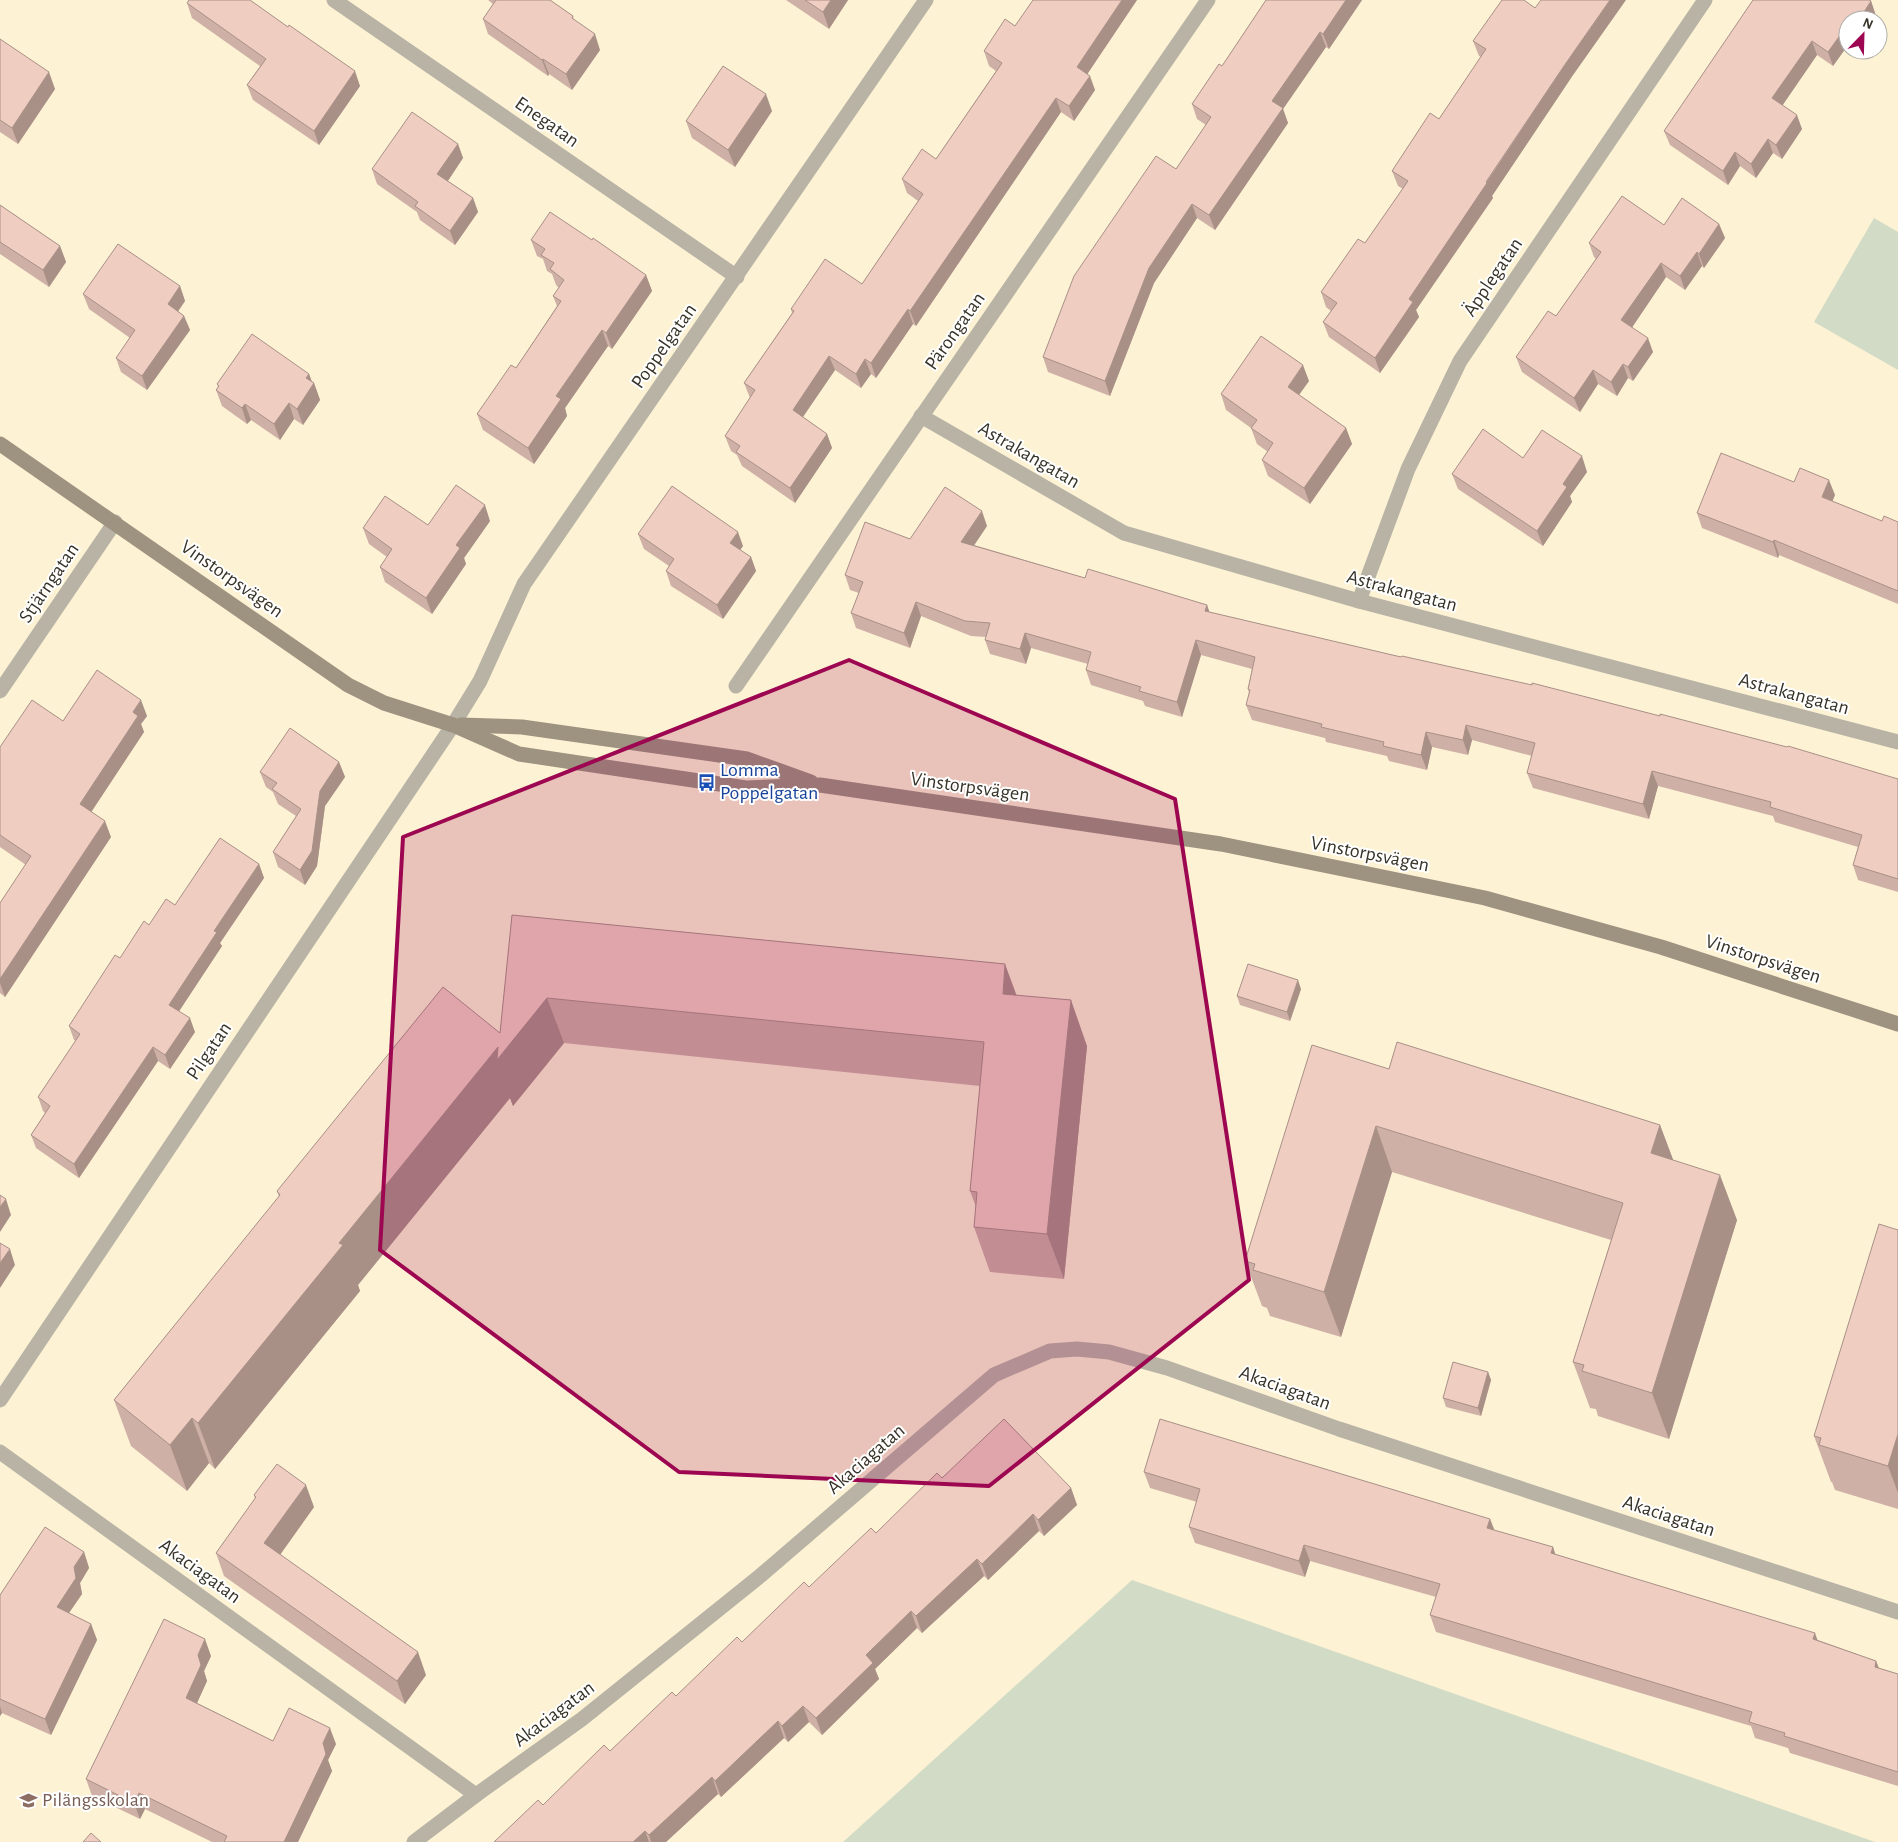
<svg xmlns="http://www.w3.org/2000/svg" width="1898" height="1842" viewBox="0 0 1898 1842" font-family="'Alegreya Sans',sans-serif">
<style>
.green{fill:#d2dbc6}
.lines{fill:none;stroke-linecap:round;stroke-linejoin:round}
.street{stroke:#b9b3a6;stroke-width:15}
.secondary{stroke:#9d9380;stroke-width:15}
.wall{fill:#ceb0a6}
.shaded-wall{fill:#a89087}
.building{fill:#f0cdc1;stroke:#a89087}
.marked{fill:#9d0650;fill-opacity:0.2;stroke:#9d0650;stroke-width:4;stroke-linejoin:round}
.labels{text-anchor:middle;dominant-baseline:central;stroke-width:4;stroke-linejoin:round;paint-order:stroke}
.street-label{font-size:20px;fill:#373327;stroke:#fff}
.transit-label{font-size:20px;fill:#164399;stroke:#fff;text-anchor:start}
.education-label{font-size:20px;fill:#785e54;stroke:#fff;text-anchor:start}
</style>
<rect width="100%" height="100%" fill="#fdf3d4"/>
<g class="green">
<path d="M1874 218 1898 232V370L1814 322Z"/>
<path d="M1132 1580 1875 1842H843Z"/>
</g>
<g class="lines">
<g class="street">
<path d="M334 0 737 277"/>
<path d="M921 416 1124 533 1359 601 1898 742"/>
<path d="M1359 601 1408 469 1460 361 1705 0"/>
<path d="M736 686 1208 0"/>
<path d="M0 691 115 522"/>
<path d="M0 1400 453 725 480 681 524 584 926 0"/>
<path d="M0 1452 476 1795 582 1719 760 1576 994 1375 1050 1351 1077 1349 1109 1352 1167 1368 1339 1429 1898 1612"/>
<path d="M414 1842 476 1795"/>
</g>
<g class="secondary">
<path d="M0 444 348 685 384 703 453 725 519 754 746 788 820 785 1221 844 1485 898 1661 947 1898 1024"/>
<path d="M461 725 522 727 747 759 811 782"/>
</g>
</g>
<g class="wall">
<path d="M488 0H550L573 16 574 20 600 50 572 90 549 74 548 76 488 34 483 19 493 4Z"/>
<path d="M786 0H848L829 29Z"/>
<path d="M1137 0 1087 74 1095 90 1074 121 1061 112 916 326 913 324 876 378 871 374 861 388 835 370 803 417 827 434 832 448 795 503 742 466 737 455 731 451 725 436 750 398 744 383 792 313 791 309 862 284 918 201 907 193 902 179 936 159 996 71 989 66 984 51 1015 26Z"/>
<path d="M1266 0H1362L1329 49 1326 47 1283 109 1288 123 1215 230 1197 218 1154 283 1110 396 1048 372 1043 357 1176 169 1206 125 1197 119 1192 104 1222 66Z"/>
<path d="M1871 1 1876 16 1848 20V45L1833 66 1817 55 1782 105 1802 129 1782 159 1773 153 1756 178 1740 166 1728 185 1670 145 1664 131Z"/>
<path d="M187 3 360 86 319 145 253 100 247 85 260 66 192 18Z"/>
<path d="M0 39 55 89 18 144 0 132Z"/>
<path d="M1473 41 1571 78 1492 196 1493 198 1416 310 1419 317 1380 373 1329 337 1323 322 1331 311 1326 307 1321 292 1365 243 1403 189 1398 186 1392 171 1439 119 1481 57 1479 56Z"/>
<path d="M772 111 735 167 692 138 686 121Z"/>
<path d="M458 144 463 158 448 181 473 198 478 212 455 245 420 220 417 212 377 184 372 169Z"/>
<path d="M0 205 60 246 66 262 49 287 0 254Z"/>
<path d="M1719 224 1725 238 1704 268 1702 266 1685 290 1666 277 1632 327 1653 352 1633 381 1628 378 1617 396 1598 384 1580 412 1522 372 1516 357 1556 316 1596 259 1594 257 1589 243 1664 225Z"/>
<path d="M531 240H592L646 275 652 291 612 349 608 346 565 408 567 416 534 464 483 430 477 414 516 368 557 306 553 296 559 288 556 285 552 274 547 271 543 259 537 256Z"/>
<path d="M180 286 185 301 178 311 184 316 190 330 147 390 121 372 116 358 130 338 89 309 83 294Z"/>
<path d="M309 374 312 382 314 383 320 400 303 425 294 419 280 440 251 420 247 424 222 406 216 390 218 387 217 384Z"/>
<path d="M1309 381 1299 395 1346 428 1352 444 1310 504 1268 476 1262 460 1268 452 1257 444 1251 428 1226 410 1221 394Z"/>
<path d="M1523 458 1587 472 1570 496 1572 502 1543 546 1458 489 1452 474Z"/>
<path d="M1794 482 1835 495 1832 501 1882 521 1898 522V604L1779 555 1778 558 1702 528 1697 513Z"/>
<path d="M490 521 464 558 466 564 432 614 385 582 380 567 387 557 369 544 363 528 428 525Z"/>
<path d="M987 526 974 545 1085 578 1207 605 1209 612 1898 779V892L1858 880 1853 865 1858 847 1775 822 1773 816 1658 786 1649 819 1533 788 1527 773 1532 756 1472 740 1468 755 1432 747 1427 770 1389 761 1387 756 1326 742 1325 738 1252 720 1246 705 1249 693 1248 689 1252 669 1201 655 1182 717 1145 706 1143 701 1091 685 1086 670 1088 664 1031 648 1026 664 990 654 985 640 986 637 971 636 921 616 910 648 856 628 851 613 859 593 850 590 845 575 910 539Z"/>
<path d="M638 534 743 546 740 550 751 557 756 571 723 619 671 586 666 571 669 566 644 549Z"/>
<path d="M147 716 141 724 144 732 91 812 111 837 5 997 0 993V903L26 865 0 847V747L63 721Z"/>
<path d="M339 762 345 777 325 806 317 866 305 885 278 867 273 852 296 816 278 804 273 792 266 787 260 772Z"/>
<path d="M259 864 264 878 220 943 222 946 179 1011 195 1032 170 1069 158 1061 79 1178 36 1148 31 1135 45 1113 43 1111 38 1097 76 1041 74 1040 69 1026 120 958 175 905Z"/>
<path d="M512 915 1016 995 1087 1046 1064 1279 990 1272 974 1227 976 1207 970 1191 980 1086 564 1043 513 1106 510 1098 358 1285 360 1291 215 1469 209 1463 187 1491 131 1446 114 1400 279 1197 277 1191 500 1033Z"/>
<path d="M1301 989 1290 1021 1240 1005 1237 996Z"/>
<path d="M1389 1069 1660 1125 1673 1160 1737 1220 1669 1439 1598 1416 1596 1409 1590 1408 1573 1362 1611 1240 1392 1172 1341 1337 1270 1316 1267 1308 1262 1306 1245 1261Z"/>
<path d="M1898 1230V1509L1835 1490 1832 1482H1831L1814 1436Z"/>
<path d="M1488 1372 1491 1380 1481 1416 1446 1407 1443 1398Z"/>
<path d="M1144 1472 1490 1519 1495 1531 1553 1547 1555 1554 1818 1640 1876 1661 1879 1668 1898 1674V1786L1790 1753 1788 1748 1755 1738 1751 1726 1436 1632 1430 1615 1436 1597 1310 1561 1305 1577 1195 1543 1189 1527 1197 1502 1150 1488Z"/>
<path d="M942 1478 1071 1488 1077 1505 1044 1536 1039 1531 988 1580 984 1576 922 1633 917 1628 875 1669 879 1679 822 1735 809 1722 788 1742 784 1738 721 1797 718 1794 666 1842H494L543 1805 610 1751Z"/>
<path d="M254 1495 314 1507 280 1555 426 1675 405 1704 224 1576 216 1553 255 1499Z"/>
<path d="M84 1552 89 1568 80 1583 82 1594 69 1613 91 1624 97 1640 51 1735 2 1713 0 1716V1595Z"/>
<path d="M211 1656 204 1671 207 1681 197 1703 273 1741 336 1744 328 1760 332 1771 298 1842H212L145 1809 140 1819 92 1796 86 1779Z"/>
</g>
<g class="shaded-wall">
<path d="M831 0H848L829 29 823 12Z"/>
<path d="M1122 0H1137L1082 82 1077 67Z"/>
<path d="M1346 0H1362L1329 49 1323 34Z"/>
<path d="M1610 0H1626L1571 78 1492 196 1493 198 1416 310 1419 317 1380 373 1375 358 1409 299 1566 63Z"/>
<path d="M1871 1 1876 16 1873 20H1859Z"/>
<path d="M1846 27 1848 33V45L1833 66 1828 52Z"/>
<path d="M1320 32 1326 47 1283 109 1288 123 1215 230 1209 215 1272 101Z"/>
<path d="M595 34 600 50 572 90 566 74Z"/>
<path d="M1812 41 1817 55 1778 112 1772 98Z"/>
<path d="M543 59 549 74 548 76 542 60Z"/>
<path d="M355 71 360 86 319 145 314 131Z"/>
<path d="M49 72 55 89 18 144 12 128Z"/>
<path d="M1090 76 1095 90 1074 121 1069 106Z"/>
<path d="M766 94 772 111 735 167 728 150Z"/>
<path d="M1056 98 1061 112 916 326 910 311Z"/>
<path d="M1797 115 1802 129 1782 159 1776 145Z"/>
<path d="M1768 139 1773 153 1756 178 1751 164Z"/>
<path d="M458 144 463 158 443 188 437 174Z"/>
<path d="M1735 152 1740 166 1728 185 1723 171Z"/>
<path d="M473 198 478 212 455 245 450 231Z"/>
<path d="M1192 204 1197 218 1154 283 1110 396 1105 381 1149 268Z"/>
<path d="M1719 224 1725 238 1704 268 1699 254Z"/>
<path d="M60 246 66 262 49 287 43 270Z"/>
<path d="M1697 252 1702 266 1685 290 1680 276Z"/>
<path d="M1661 263 1666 277 1627 335 1621 320Z"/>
<path d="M646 275 652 291 612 349 606 333Z"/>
<path d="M180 286 185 301 173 319 168 304Z"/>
<path d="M908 309 913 324 876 378 871 363Z"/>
<path d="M184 316 190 330 147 390 142 376Z"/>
<path d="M602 330 608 346 565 408 567 416 534 464 528 448 556 396Z"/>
<path d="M1648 338 1653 352 1633 381 1628 367Z"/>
<path d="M829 356 835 370 798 424 793 410Z"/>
<path d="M865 359 871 374 861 388 856 374Z"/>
<path d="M1623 364 1628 378 1617 396 1611 382Z"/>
<path d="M1303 365 1309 381 1293 403 1288 387Z"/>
<path d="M1593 370 1598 384 1580 412 1574 398Z"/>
<path d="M309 374 313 385 314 383 320 400 303 425 297 409 306 378Z"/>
<path d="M289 403 294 419 280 440 274 424Z"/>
<path d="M245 404 251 420 247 424 242 408Z"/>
<path d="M1346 428 1352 444 1310 504 1304 488Z"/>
<path d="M827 434 832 448 795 503 790 488Z"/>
<path d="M1582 456 1587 472 1570 496 1572 502 1543 546 1537 531 1563 484Z"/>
<path d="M1829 480 1835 495 1828 512 1822 497Z"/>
<path d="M485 505 490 521 464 558 466 564 432 614 426 598 456 545Z"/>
<path d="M982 511 987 526 967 556 961 542Z"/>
<path d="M738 532 743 546 735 557 730 543Z"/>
<path d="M1774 540 1779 555 1778 558 1773 542Z"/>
<path d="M751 557 756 571 723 619 717 605Z"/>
<path d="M916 602 921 616 910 648 904 633Z"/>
<path d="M1207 605 1212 619 1205 611Z"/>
<path d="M1025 633 1031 648 1026 664 1020 649Z"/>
<path d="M1196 640 1201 655 1182 717 1177 702Z"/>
<path d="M141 700 147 716 141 724 144 732 86 820 80 804 133 712Z"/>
<path d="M1466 725 1472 740 1468 755 1463 740Z"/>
<path d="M1426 732 1432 747 1427 770 1421 755Z"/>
<path d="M339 762 345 777 325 806 317 866 305 885 300 870 320 791Z"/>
<path d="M1652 771 1658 786 1649 819 1643 804Z"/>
<path d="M105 821 111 837 5 997 0 983V979Z"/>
<path d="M259 864 264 878 220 943 222 946 174 1019 169 1005 214 931Z"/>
<path d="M1005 964 1022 1010 1003 994Z"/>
<path d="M1298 980 1301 989 1290 1021 1287 1012Z"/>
<path d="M547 998 564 1043 513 1106 510 1098 358 1285 360 1291 215 1469 198 1423 339 1243 498 1047Z"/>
<path d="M1071 1000 1087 1046 1064 1279 1047 1234Z"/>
<path d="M190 1018 195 1032 170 1069 165 1055Z"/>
<path d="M153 1047 158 1061 79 1178 74 1164Z"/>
<path d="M1660 1125 1677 1170 1651 1153Z"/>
<path d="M1376 1126 1392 1172 1341 1337 1324 1292Z"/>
<path d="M1720 1175 1737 1220 1669 1439 1652 1393Z"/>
<path d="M6 1199 11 1215 0 1232V1207Z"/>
<path d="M10 1249 15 1265 0 1288V1263Z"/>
<path d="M1488 1372 1491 1380 1481 1416 1478 1408Z"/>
<path d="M192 1418 209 1463 187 1491 170 1445Z"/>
<path d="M1898 1434V1493L1888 1466Z"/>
<path d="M306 1485 314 1507 272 1566 264 1543Z"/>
<path d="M1071 1488 1077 1505 1044 1536 1038 1520Z"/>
<path d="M1033 1514 1039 1531 988 1580 982 1564Z"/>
<path d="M1490 1519 1496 1535 1487 1528Z"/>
<path d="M1304 1545 1310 1561 1305 1577 1299 1561Z"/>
<path d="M1553 1547 1558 1563 1551 1553Z"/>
<path d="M84 1552 89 1568 80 1583 82 1594 62 1623 57 1607 74 1567Z"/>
<path d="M977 1559 984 1576 922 1633 916 1616Z"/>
<path d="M911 1611 917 1628 875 1669 879 1679 822 1735 816 1718 866 1655Z"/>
<path d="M91 1624 97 1640 51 1735 45 1719Z"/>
<path d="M1815 1633 1821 1650 1813 1639Z"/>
<path d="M205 1639 211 1656 204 1671 207 1681 192 1714 186 1698 198 1655Z"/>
<path d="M418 1652 426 1675 405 1704 397 1681Z"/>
<path d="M1876 1661 1882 1677 1875 1667Z"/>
<path d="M0 1706 2 1713 0 1716Z"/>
<path d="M803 1706 809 1722 788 1742 782 1726Z"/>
<path d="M778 1721 784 1738 721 1797 715 1781Z"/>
<path d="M330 1728 336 1744 328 1760 332 1771 298 1842H284L323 1743Z"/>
<path d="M712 1777 718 1794 666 1842H651L649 1835Z"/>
<path d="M139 1793 145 1809 140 1819 134 1803Z"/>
<path d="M645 1831 649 1842H633Z"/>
</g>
<g class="building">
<path d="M189 0H250L288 27 289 25 355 71 314 131 247 85 266 59 187 3Z"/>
<path d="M496 0H550L573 16 572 18 595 34 566 74 543 59 542 60 483 19Z"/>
<path d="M805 0H831L823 12Z"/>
<path d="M1033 0H1122L1077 67 1090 76 1069 106 1056 98 910 311 908 309 871 363 865 359 856 374 829 356 793 410 827 434 790 488 736 452 740 446 725 436 755 390 744 383 794 311 791 309 825 259 862 284 923 194 902 179 922 149 936 159 1002 63 984 51 1005 19 1015 26Z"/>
<path d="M1266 0H1346L1323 34 1320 32 1272 101 1283 108 1209 215 1192 204 1149 268 1105 381 1043 357 1074 276 1156 156 1176 169 1211 117 1192 104 1219 64 1222 66Z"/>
<path d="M1502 0H1524L1535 8 1541 0H1610L1566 63 1486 182 1487 183 1409 299 1413 302 1375 358 1323 322 1337 303 1321 292 1358 239 1365 243 1408 181 1392 171 1430 113 1439 119 1486 49 1473 41Z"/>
<path d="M1753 0H1869L1871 1 1859 20H1848V29L1846 27 1828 52 1812 41 1772 98 1797 115 1776 145 1768 139 1751 164 1735 152 1723 171 1664 131Z"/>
<path d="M0 39 49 72 12 128 0 120Z"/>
<path d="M723 66 766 94 728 150 686 121Z"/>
<path d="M412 112 458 144 437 174 473 198 450 231 415 206 418 202 372 169Z"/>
<path d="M1622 196 1664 225 1682 198 1719 224 1699 254 1697 252 1680 276 1661 263 1621 320 1648 338 1628 367 1623 364 1611 382 1593 370 1574 398 1516 357 1548 311 1556 316 1601 252 1589 243Z"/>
<path d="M0 205 60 246 43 270 0 242Z"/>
<path d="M550 212 592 240 593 238 646 275 606 333 602 330 556 396 561 399 528 448 477 414 511 365 516 368 561 301 553 296 564 280 550 269 554 263 541 255 545 249 531 240Z"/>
<path d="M118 244 180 286 168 304 184 316 142 376 116 358 135 330 83 294Z"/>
<path d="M252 334 309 374 306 378 314 383 297 409 289 403 274 424 245 404 242 408 216 390 219 386 217 384Z"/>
<path d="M1261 336 1303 365 1288 387 1346 428 1304 488 1262 460 1273 443 1251 428 1257 420 1221 394Z"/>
<path d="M1483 429 1523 458 1542 430 1582 456 1563 484 1567 487 1537 531 1452 474Z"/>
<path d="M1721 453 1794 482 1800 468 1829 480 1822 497 1882 521 1884 516 1898 522V591L1774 540 1773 542 1697 513Z"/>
<path d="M456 485 485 505 456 545 460 548 426 598 380 567 392 549 363 528 385 496 428 525Z"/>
<path d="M672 486 738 532 730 543 751 557 717 605 666 571 674 559 638 534Z"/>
<path d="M945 487 982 511 961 542 1085 578 1088 569 1207 605 1205 611 1401 657 1402 656 1532 685V683L1660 716V714L1787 747 1788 746 1898 779V879L1853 865 1862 835 1770 807 1771 802 1652 771 1643 804 1527 773 1535 743 1466 725 1463 740 1426 732 1421 755 1383 746 1384 742 1321 727 1322 724 1246 705 1250 690 1248 689 1255 657 1196 640 1177 702 1139 691 1141 687 1086 670 1091 652 1025 633 1020 649 985 640 990 623 965 621 916 602 904 633 851 613 863 582 845 575 865 522 910 539Z"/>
<path d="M97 670 141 700 133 712 138 716 80 804 105 821 0 979V903L31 856 0 835V747L32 700 63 721Z"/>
<path d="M290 728 339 762 320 791 312 851 300 870 273 852 301 809 272 789 277 783 260 772Z"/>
<path d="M220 838 259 864 214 931 217 932 169 1005 190 1018 165 1055 153 1047 74 1164 31 1135 50 1106 38 1097 80 1034 69 1026 115 955 120 958 144 921 149 925 166 899 175 905Z"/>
<path d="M512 915 1005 964 1003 994 1071 1000 1047 1234 974 1227 977 1192 970 1191 984 1042 547 998 497 1060 498 1047 339 1243 343 1245 198 1423 192 1418 170 1445 114 1400 280 1195 277 1191 443 987 500 1033Z"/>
<path d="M1248 964 1298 980 1287 1012 1237 996Z"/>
<path d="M1397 1042 1660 1125 1651 1153 1720 1175 1652 1393 1582 1371 1584 1365 1573 1362 1623 1203 1376 1126 1324 1292 1253 1270 1255 1264 1245 1261 1312 1045 1389 1069Z"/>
<path d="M0 1195 6 1199 0 1207Z"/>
<path d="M1879 1224 1898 1230V1434L1888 1466 1819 1445 1821 1438 1814 1436Z"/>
<path d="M0 1243 10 1249 0 1263Z"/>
<path d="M1453 1362 1488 1372 1478 1408 1443 1398Z"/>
<path d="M1004 1419 1071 1488 1038 1520 1033 1514 982 1564 977 1559 916 1616 911 1611 866 1655 873 1663 816 1718 803 1706 782 1726 778 1721 715 1781 712 1777 649 1835 645 1831 633 1842H494L538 1800 543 1805 604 1745 610 1751 672 1692 676 1696 737 1637 742 1642 804 1582 809 1587 871 1528 876 1533 937 1473 942 1478Z"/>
<path d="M1160 1419 1490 1519 1487 1528 1553 1547 1551 1553 1815 1633 1813 1639 1876 1661 1875 1667 1898 1674V1772L1784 1736 1785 1733 1749 1722 1752 1712 1430 1615 1440 1584 1304 1545 1299 1561 1189 1527 1200 1489 1144 1472Z"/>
<path d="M277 1464 306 1485 264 1543 418 1652 397 1681 216 1553 256 1497 254 1495Z"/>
<path d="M45 1527 84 1552 74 1567 76 1578 57 1607 91 1624 45 1719 0 1699V1595Z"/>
<path d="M164 1619 205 1639 198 1655 201 1665 186 1698 273 1741 289 1708 330 1728 323 1743 326 1754 284 1842H224L227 1836 139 1793 134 1803 86 1779Z"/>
<path d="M91 1833 101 1842H83Z"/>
</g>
<path class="marked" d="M849 660 1175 799 1249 1280 989 1486 679 1472 380 1250 403 837Z"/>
<defs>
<symbol id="bus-bare" viewBox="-9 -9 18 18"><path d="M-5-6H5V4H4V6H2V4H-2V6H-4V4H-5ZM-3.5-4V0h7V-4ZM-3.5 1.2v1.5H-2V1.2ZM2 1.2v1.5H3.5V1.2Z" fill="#1a4fb4" stroke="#fff" stroke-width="2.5" paint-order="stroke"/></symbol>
<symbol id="school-bare" viewBox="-9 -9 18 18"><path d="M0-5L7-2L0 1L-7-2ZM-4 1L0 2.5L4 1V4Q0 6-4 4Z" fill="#8d6e63" stroke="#fff" stroke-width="2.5" paint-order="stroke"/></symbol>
</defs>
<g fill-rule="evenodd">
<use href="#bus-bare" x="694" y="770" width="25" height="25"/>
<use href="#school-bare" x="16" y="1788" width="25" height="25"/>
</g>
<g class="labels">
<g class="street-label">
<text transform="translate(547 122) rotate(35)">Enegatan</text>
<text transform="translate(1493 277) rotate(-56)">Äpplegatan</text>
<text transform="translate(955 331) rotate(-55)">Pärongatan</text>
<text transform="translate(664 346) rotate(-55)">Poppelgatan</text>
<text transform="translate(1029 455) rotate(30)">Astrakangatan</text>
<text transform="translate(232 579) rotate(35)">Vinstorpsvägen</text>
<text transform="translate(49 583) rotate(-56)">Stjärngatan</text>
<text transform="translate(1402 591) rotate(15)">Astrakangatan</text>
<text transform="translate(1794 694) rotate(15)">Astrakangatan</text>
<text transform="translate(970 787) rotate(8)">Vinstorpsvägen</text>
<text transform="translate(1370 854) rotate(11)">Vinstorpsvägen</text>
<text transform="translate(1763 959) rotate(18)">Vinstorpsvägen</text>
<text transform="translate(209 1051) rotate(-56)">Pilgatan</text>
<text transform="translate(1285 1388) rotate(20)">Akaciagatan</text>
<text transform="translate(866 1459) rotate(-41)">Akaciagatan</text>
<text transform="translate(1669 1516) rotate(18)">Akaciagatan</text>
<text transform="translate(200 1571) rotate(36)">Akaciagatan</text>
<text transform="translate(554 1714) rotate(-37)">Akaciagatan</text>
</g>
<g class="transit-label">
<text x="720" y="770">Lomma<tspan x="720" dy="23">Poppelgatan</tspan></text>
</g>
<g class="education-label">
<text x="42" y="1800">Pilängsskolan</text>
</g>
</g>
<g transform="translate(1863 35) rotate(23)"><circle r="24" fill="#ffffff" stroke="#afada9"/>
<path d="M0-4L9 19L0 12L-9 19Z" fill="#9d0650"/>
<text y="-8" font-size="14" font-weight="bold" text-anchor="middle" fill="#373327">N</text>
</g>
</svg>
